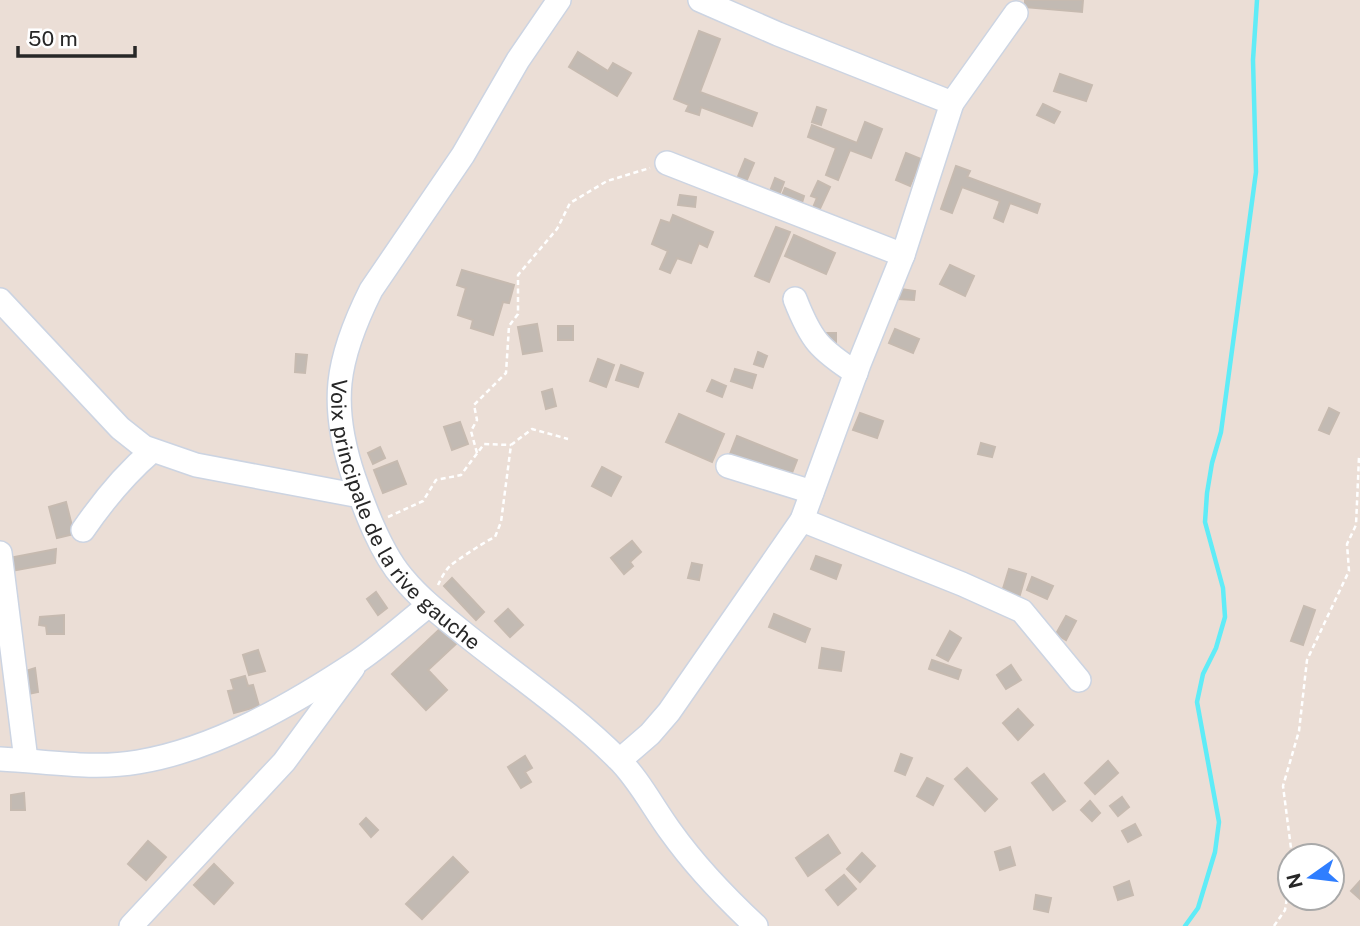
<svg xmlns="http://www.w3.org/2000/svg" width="1360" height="926" viewBox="0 0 1360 926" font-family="'Public Sans',sans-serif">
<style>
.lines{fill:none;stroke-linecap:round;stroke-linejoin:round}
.stream{stroke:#5fecf7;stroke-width:4.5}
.building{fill:#c2bab3;stroke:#c6bab0;stroke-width:2}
.minor-casing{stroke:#ccd4e2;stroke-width:26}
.path{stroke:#fff;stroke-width:2.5;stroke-dasharray:5 3.5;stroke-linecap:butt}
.minor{stroke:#fff;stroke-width:23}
.labels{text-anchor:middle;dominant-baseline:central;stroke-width:5;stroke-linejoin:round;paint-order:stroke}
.street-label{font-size:21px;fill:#272727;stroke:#fff}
</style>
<rect width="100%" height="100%" fill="#ebded6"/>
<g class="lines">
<path class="stream" d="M1185 926 1198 908 1215 852 1219 822 1197 702 1203 674 1216 648 1225 617 1223 588 1205 522 1207 493 1212 463 1221 432 1256 172 1253 60 1257 0"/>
</g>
<g class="building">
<path d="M1025 0H1083L1082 12 1025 7Z"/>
<path d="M699 31 720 39 700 92 757 113 752 126 701 107 699 115 686 111 689 105 674 99Z"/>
<path d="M578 52 608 71 613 63 631 73 617 96 569 67Z"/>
<path d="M1060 74 1092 85 1086 101 1054 91Z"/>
<path d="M1043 104 1060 112 1054 123 1037 115Z"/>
<path d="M817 107 826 110 821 125 812 122Z"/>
<path d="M865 122 882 129 871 158 850 150 838 180 826 175 836 148 808 137 812 125 857 143Z"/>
<path d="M906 153 921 159 910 186 896 180Z"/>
<path d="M745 159 754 163 746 182 737 179Z"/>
<path d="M956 166 970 171 967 177 1040 204 1037 213 1010 203 1003 222 994 218 1000 201 962 187 952 213 941 209Z"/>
<path d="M775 178 784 182 778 198 769 194Z"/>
<path d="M818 181 830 187 818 213 812 210 817 198 811 196Z"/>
<path d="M785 188 804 196 801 206 781 198Z"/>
<path d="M680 195 696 197 695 207 678 205Z"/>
<path d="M673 215 713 232 707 247 699 243 691 263 677 258 670 273 660 269 668 251 652 244 661 220 670 223Z"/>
<path d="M776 227 790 232 769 282 755 276Z"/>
<path d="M794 235 835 253 826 274 785 256Z"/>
<path d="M950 265 974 276 965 296 940 284Z"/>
<path d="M462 270 514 285 509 303 503 302 493 335 471 328 473 320 458 315 466 288 457 285Z"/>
<path d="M901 289 915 291 914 300 899 299Z"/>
<path d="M537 324 542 351 523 354 518 327Z"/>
<rect x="558" y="326" width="15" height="14"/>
<path d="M895 329 919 339 913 353 889 343Z"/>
<path d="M820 333H836V344L820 343Z"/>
<path d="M758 352 767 356 763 367 754 364Z"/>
<path d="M296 354 307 355 305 373 295 372Z"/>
<path d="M598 359 614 365 606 387 590 381Z"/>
<path d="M621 365 643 373 638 387 616 380Z"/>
<path d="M735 369 756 375 752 388 731 381Z"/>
<path d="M712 380 726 386 722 397 707 391Z"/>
<path d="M552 389 556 406 546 409 542 392Z"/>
<path d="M1329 408 1339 413 1329 434 1319 430Z"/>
<path d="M860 413 883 421 877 438 853 430Z"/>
<path d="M679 414 724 434 712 462 666 442Z"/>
<path d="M460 422 468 444 452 450 444 427Z"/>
<path d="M737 436 797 460 790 478 730 454Z"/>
<path d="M981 443 995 447 992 457 978 454Z"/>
<path d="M380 447 385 458 373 464 368 453Z"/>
<path d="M397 461 406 484 383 493 374 470Z"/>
<path d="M602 467 621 477 611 496 592 486Z"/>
<path d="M66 502 74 534 57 538 49 507Z"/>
<path d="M632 541 641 552 630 562 633 566 624 574 611 558Z"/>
<path d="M56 549 55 563 11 571 9 558Z"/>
<path d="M816 556 841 565 836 579 811 569Z"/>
<path d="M692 563 702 565 699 580 688 578Z"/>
<path d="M1009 569 1026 574 1019 598 1002 592Z"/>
<path d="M1032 577 1053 586 1047 599 1027 590Z"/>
<path d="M452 578 484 612 476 620 444 586Z"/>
<path d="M376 592 387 608 378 615 367 599Z"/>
<path d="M1304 606 1315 610 1303 645 1291 641Z"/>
<path d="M508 609 523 625 510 637 495 621Z"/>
<path d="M774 614 810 629 805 642 769 627Z"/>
<path d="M64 615V634H47L46 626 39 625 40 617Z"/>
<path d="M1066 616 1076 621 1066 640 1056 634Z"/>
<path d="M442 627 457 643 428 670 447 690 426 710 392 674Z"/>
<path d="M950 631 961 638 948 661 937 655Z"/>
<path d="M822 648 844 652 841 671 819 668Z"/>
<path d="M258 650 265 671 249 675 243 655Z"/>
<path d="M932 660 961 670 958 679 929 669Z"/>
<path d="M1011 665 1021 680 1006 689 997 675Z"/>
<path d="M35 668 38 692 28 694 26 671Z"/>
<path d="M245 676 248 686 253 685 259 706 234 713 228 691 234 690 231 680Z"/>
<path d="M1018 709 1033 725 1018 740 1003 723Z"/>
<path d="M901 754 912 758 905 775 895 771Z"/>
<path d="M525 756 532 768 525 772 531 782 521 788 508 767Z"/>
<path d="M1108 761 1118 773 1095 794 1085 783Z"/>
<path d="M967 768 997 799 985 811 955 779Z"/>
<path d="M1044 774 1065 801 1053 810 1032 783Z"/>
<path d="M927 778 943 786 933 805 917 796Z"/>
<path d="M24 793 25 810H11V795Z"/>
<path d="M1122 797 1129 807 1118 816 1110 806Z"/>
<path d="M1090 801 1100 813 1092 821 1081 810Z"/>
<path d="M366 818 378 830 371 837 360 824Z"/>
<path d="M1135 824 1141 835 1128 842 1122 831Z"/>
<path d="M828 835 840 853 808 876 796 858Z"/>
<path d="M148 841 166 857 146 880 128 864Z"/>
<path d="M1010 847 1015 865 1000 870 995 852Z"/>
<path d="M862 853 875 866 860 882 847 869Z"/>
<path d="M453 857 468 872 422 919 406 904Z"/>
<path d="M214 864 233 883 214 904 194 885Z"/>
<path d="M844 875 856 889 838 905 826 890Z"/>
<path d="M1129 881 1133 895 1118 900 1114 887Z"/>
<path d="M1360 881V899L1351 891Z"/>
<path d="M1036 895 1051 898 1048 912 1034 909Z"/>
</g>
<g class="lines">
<defs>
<g id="minor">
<path id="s1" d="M559 0 518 60 463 155 371 290C336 360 329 404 354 478 365 510 381 553 403 578 421 600 444 617 466 635 517 676 572 713 618 759 638 778 654 809 671 832 696 867 725 897 756 926"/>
<path d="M952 103 1016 13"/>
<path d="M667 163 903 255"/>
<path d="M795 299C811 340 819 349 856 373"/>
<path d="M0 300 120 428 144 447 196 465 360 496"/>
<path d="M728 466 812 492"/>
<path d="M802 520 962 584 1022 611 1079 680"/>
<path d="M83 530C103 501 125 474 152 451"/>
<path d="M0 553 26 760"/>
<path d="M0 759C45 761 93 770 138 762 216 749 293 704 358 661 383 644 406 623 429 605"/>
<path d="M620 760 650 734 669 712 802 520 859 364 903 255 952 103 778 34 700 0"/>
<path d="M131 926 284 762 353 668"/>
</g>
</defs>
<use href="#minor" class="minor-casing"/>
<g class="path">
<path d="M477 453 471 431 477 420 474 405 506 373 509 326 518 314V275L557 229 570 203 607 181 650 168"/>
<path d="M388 517 423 501 436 480 461 475 484 444 511 445"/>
<path d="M438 585C441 579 445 570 451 565 457 560 489 539 495 537L501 522 511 445 532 429 568 439"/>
<path d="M1292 856 1283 786 1299 731 1307 660 1349 571 1347 544 1356 525 1359 457"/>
<path d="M1274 926 1285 910 1290 879"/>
</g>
<use href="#minor" class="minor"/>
</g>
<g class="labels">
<g class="street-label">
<text stroke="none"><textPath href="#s1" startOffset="597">Voix principale de la rive gauche</textPath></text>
</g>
</g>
<g transform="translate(1311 877) rotate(256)"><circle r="33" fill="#ffffff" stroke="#a9a9a9" stroke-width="2"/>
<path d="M0-5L12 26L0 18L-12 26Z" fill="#2f7eff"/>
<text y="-10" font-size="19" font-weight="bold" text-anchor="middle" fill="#272727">N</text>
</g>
<path d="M18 46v10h117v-10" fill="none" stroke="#272727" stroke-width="3.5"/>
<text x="28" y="46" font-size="21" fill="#272727" stroke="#ffffff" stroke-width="5" paint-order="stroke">50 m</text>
</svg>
